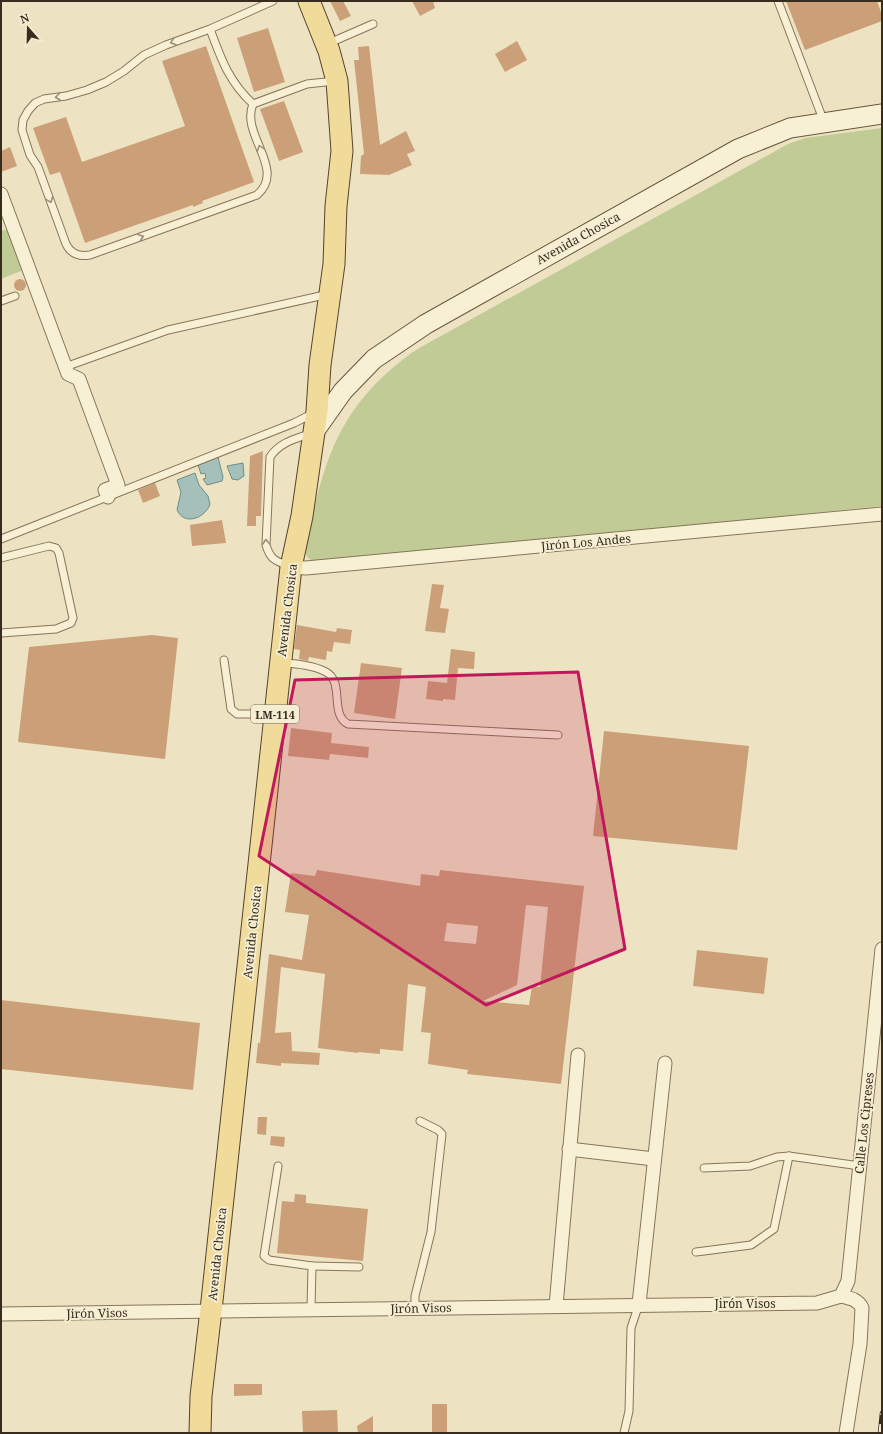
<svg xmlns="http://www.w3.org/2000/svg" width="883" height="1434" viewBox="0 0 883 1434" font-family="'Noto Serif',serif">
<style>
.green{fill:#c1cb96}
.water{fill:#a5c0ba;stroke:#6c8e88}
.building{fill:#cba079;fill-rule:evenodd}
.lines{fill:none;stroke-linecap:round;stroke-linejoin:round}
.lane-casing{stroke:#87755a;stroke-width:9}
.street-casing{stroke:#87755a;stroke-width:15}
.secondary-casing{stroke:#69563d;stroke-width:21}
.primary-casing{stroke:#54432e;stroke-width:23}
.lane{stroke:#f8f0d5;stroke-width:7}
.street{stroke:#f8f0d5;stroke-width:13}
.secondary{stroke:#f8f0d5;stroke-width:19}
.primary{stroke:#f0db9a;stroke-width:21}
.rail-casing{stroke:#372c1e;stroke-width:4.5}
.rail{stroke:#f5edd2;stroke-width:3;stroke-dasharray:9;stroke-linecap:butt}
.oneway{stroke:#988e7a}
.marked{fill:#c2185b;fill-opacity:0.2;stroke:#c2185b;stroke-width:3;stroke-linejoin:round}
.labels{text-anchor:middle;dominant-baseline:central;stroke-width:4;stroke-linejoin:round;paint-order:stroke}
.shield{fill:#f5edd2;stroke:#706654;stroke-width:1}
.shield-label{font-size:11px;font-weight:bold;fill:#372c1e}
.street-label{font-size:12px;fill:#372c1e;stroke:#f5edd2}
</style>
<rect width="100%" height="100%" fill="#ede3c2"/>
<g class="green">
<path d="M882 128V506L321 563C312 561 307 560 305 551 321 471 334 414 401 361 415 349 434 340 450 331L788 144 805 138Z"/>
<path d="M11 228 26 269 1 279V231Z"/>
</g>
<g class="water">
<path d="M218 457 223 477 222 481 207 485 203 479 206 478 205 473 201 474 198 465Z"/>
<path d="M243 463 244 476 238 480 232 479 227 466Z"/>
<path d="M195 473 199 485 208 496 210 504C206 517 185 527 177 510L181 492 177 480Z"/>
</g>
<g class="building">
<path d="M330 1H343L351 16 340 21Z"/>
<path d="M412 1H433L435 8 420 16Z"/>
<path d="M786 1H877L882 15V21L805 50Z"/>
<path d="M268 28 285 82 254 92 237 38Z"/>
<path d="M517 41 527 60 505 72 495 54Z"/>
<path d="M206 46 254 182 202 201 203 203 193 207V205L85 243 60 172 50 175 33 128 66 117 82 162 185 126 162 61Z"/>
<path d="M369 46 380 145 406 131 415 151 407 154 412 165 389 175 360 174 361 156 364 154 354 60H359L358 47Z"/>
<path d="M284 101 303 152 279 161 260 109Z"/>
<path d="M10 147 17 166 1 172V151Z"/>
<circle cx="20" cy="285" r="6"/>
<path d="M263 451 261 516H256V526H247L250 456Z"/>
<path d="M155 483 160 496 143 503 138 490Z"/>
<path d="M222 520 226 543 192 546 190 525Z"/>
<path d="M432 584 444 585 440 608 449 609 445 633 425 631Z"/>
<path d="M297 625 336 632 337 628 352 630 350 644 334 642 332 652 327 651 326 660 309 657 308 661 299 659 300 650 294 649Z"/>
<path d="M152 635 178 638 165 759 18 742 29 647Z"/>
<path d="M451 649 475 652 474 669 458 668 455 700 443 699V701L426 699 428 681 447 683Z"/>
<path d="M361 663 402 668 395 719 354 713Z"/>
<path d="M291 728 332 733 331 743 369 747 368 758 330 754 329 760 288 756Z"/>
<path d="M604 731 749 746 737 850 593 836Z"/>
<path d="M317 870 420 886 421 874 439 876 440 870 584 886 561 1084 467 1074 468 1070 428 1064 431 1033 421 1032 426 987 408 984 403 1051 380 1049V1054L358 1052V1053L318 1048 325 974 281 967 275 1033 291 1032 292 1051 320 1053 319 1065 281 1063V1066L256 1063 258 1043H260L269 954 302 960 309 915 285 912 291 873 315 876ZM526 905 548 907 540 987 532 986 529 1005 483 1001 517 985ZM447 923 478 926 476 944 444 941Z"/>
<path d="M697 950 768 958 764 994 693 986Z"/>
<path d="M1 1000 200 1023 193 1090 1 1069Z"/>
<path d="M258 1117H267L266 1135 257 1134Z"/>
<path d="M271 1136 285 1137 284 1147 270 1145Z"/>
<path d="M295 1194 306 1195V1203L368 1209 363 1261 277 1253 282 1201 294 1202Z"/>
<path d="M234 1384H262V1395L234 1396Z"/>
<rect x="432" y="1404" width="15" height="29"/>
<path d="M337 1410 338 1433H303L302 1411Z"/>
<path d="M373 1416V1433H358L357 1426Z"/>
</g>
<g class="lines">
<defs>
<g id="lane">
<path d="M778 1 824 122"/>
<path d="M210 29C221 59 229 82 253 104 240 135 287 169 257 195L90 255C79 257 71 254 66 244L38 167 30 155 22 130 23 120 28 111 35 103 44 99 66 96 87 90 106 82 124 71 144 55 166 45 210 29 273 1"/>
<path d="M327 44 373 24"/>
<path d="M253 104 307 84 335 81"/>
<path d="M1 301 15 296"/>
<path d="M65 367 168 330 329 294"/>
<path d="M1 539 294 423 312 414"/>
<path d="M1 558 49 546 56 548 59 553 73 618 71 623 56 629 1 633"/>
<path d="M289 566C275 561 270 559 266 545L270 457C280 442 295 439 312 433"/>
<path d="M224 660 231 709 237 714H273"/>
<path d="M283 663C297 664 313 665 326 672 345 682 329 714 348 724L558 735"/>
<path d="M278 1166 264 1256 269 1260 312 1266 311 1309"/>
<path d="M704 1168 750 1166 777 1157 789 1156 860 1166"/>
<path d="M696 1252 751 1245 774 1229 789 1156"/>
<path d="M312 1266 359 1267"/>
<path d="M415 1308V1296L431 1232 442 1134 438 1130 420 1121"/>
<path d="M624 1433 629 1411 631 1328 639 1304"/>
</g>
<g id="street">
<path d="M1 194 68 374 79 379 118 485 105 490 108 497"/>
<path d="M291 567 306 568 882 514"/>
<path d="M569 1149 654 1159"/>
<path d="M841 1296 848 1281 882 949"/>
<path d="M841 1296C849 1298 858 1299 862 1308L860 1344 846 1433"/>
<path d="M639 1304 665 1063"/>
<path d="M556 1306 578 1055"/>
<path d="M1 1314 817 1303 841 1296"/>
</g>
<path id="secondary" d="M314 432 343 391 374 359 426 324 738 149 790 128 882 114"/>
<path id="primary" d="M200 1433 201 1396 211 1310 291 567 302 516 317 411 320 365 334 264 336 206 342 151 337 81 329 51 309 1"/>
</defs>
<use href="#lane" class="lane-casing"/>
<use href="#street" class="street-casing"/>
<use href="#secondary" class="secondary-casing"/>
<use href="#primary" class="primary-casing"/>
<use href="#lane" class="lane"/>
<use href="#street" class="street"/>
<use href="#secondary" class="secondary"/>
<use href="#primary" class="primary"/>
<defs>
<path id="rail" d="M880 1433 882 1413"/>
</defs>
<use href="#rail" class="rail-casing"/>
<use href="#rail" class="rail"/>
</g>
<defs><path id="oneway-chevron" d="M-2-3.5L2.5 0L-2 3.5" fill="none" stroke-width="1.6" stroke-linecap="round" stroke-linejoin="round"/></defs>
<g class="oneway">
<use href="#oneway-chevron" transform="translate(173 42) rotate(161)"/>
<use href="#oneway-chevron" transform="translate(58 97) rotate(173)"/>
<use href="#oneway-chevron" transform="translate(260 148) rotate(-110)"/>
<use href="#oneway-chevron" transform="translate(50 200) rotate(70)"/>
<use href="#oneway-chevron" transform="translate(141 237) rotate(-20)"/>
<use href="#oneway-chevron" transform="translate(266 542) rotate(-93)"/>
</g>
<path class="marked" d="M578 672 625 949 486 1005 259 856 295 680Z"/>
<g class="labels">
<rect class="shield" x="251" y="705" width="48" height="18" rx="3"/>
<g class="shield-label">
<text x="275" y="714">LM-114</text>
</g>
<g class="street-label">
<text transform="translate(578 238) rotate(-29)">Avenida Chosica</text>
<text transform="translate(586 542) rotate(-5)">Jirón Los Andes</text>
<text transform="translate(287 610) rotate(-83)">Avenida Chosica</text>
<text transform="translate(252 932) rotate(-84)">Avenida Chosica</text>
<text transform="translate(864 1123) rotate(-84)">Calle Los Cipreses</text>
<text transform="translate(217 1254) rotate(-84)">Avenida Chosica</text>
<text x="745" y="1303">Jirón Visos</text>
<text transform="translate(421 1308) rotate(-1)">Jirón Visos</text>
<text transform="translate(97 1313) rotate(-1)">Jirón Visos</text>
</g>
</g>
<rect width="883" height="1434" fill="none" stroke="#372c1e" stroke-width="4"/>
<g transform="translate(28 28) rotate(340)" stroke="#f5edd2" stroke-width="3" paint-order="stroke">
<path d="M0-3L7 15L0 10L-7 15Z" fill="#372c1e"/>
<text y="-6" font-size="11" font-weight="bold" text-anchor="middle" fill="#372c1e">N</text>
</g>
</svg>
